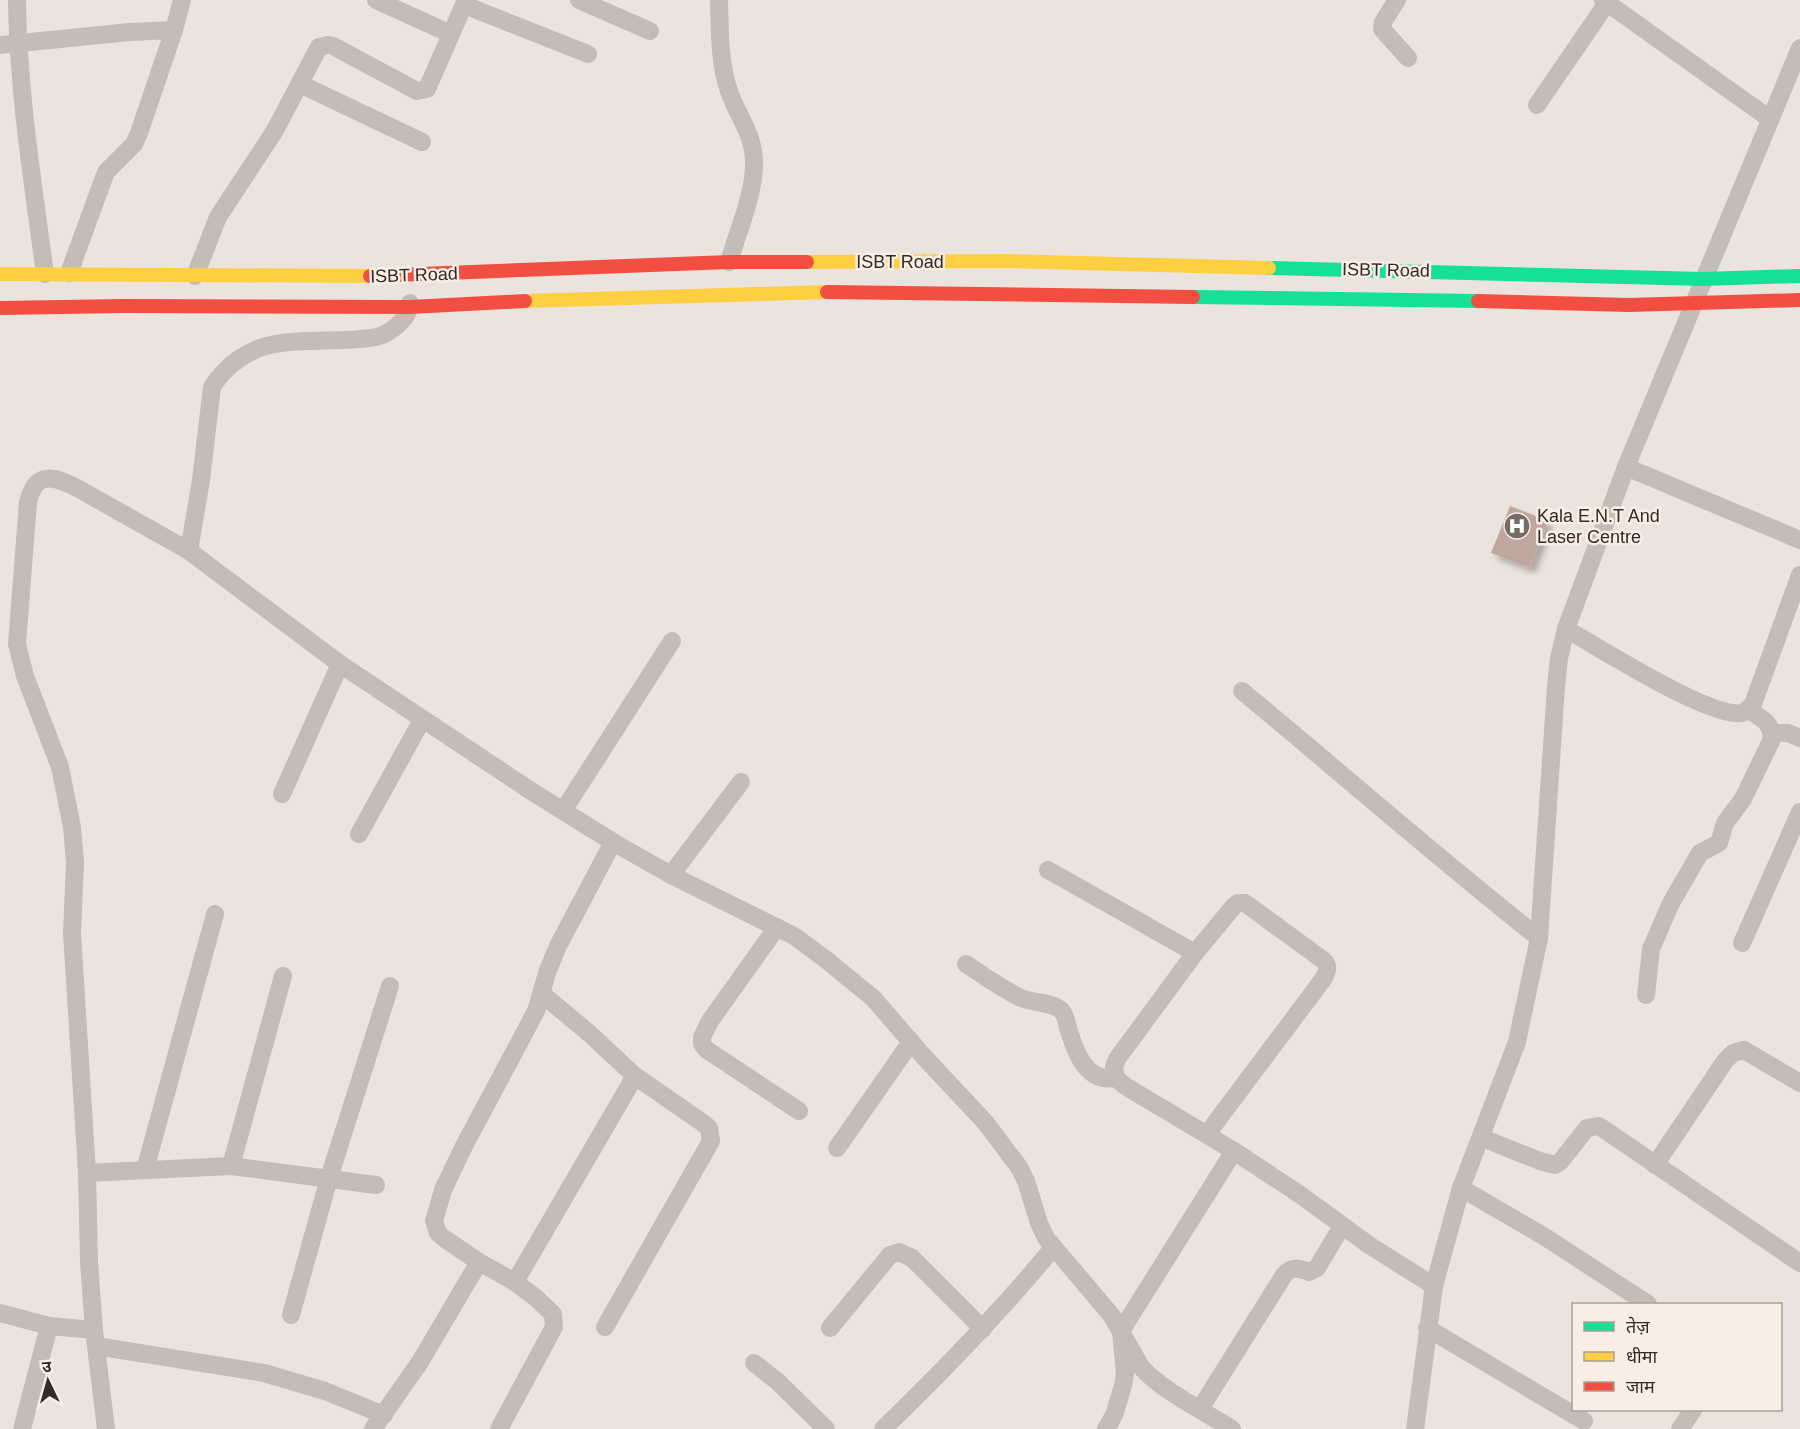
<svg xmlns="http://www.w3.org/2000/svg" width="1800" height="1429" viewBox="0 0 1800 1429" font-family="Helvetica,'Noto Sans Devanagari',sans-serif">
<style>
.building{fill:#bfa79f;filter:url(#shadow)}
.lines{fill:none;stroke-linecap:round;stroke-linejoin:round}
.street{stroke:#c4bcb7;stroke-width:18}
.fast{stroke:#16e098;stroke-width:14}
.slow{stroke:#ffcf43;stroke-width:14}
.jam{stroke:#f24e42;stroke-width:14}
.labels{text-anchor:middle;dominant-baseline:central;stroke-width:5;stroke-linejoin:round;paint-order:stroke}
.street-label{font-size:18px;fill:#342a26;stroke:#f9eee4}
.poi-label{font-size:18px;fill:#342a26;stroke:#f9eee4;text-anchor:start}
</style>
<defs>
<filter id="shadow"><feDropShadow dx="5.5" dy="5.5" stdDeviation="3" flood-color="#0004"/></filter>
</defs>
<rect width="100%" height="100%" fill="#ebe4de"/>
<path class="building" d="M1510 506 1548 521 1530 568 1491 553Z"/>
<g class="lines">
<g class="street">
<path d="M17 0C18 92 33 183 45 274"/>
<path d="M376 0 451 34"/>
<path d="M579 0 650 31"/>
<path d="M719 0C720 31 719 62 729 91 737 115 753 133 754 160 755 194 738 230 729 262"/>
<path d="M1397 0 1383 22 1382 29 1408 58"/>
<path d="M1603 0 1770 119"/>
<path d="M464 5 588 54"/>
<path d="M0 45 130 32 174 30"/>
<path d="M300 84 422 142"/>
<path d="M1537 105 1607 3"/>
<path d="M69 273 106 172 134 144 139 133 174 30 182 0"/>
<path d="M195 276 218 217 274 132 319 47 328 45 333 46 417 91 427 89 466 0"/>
<path d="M1626 467 1800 540"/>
<path d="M189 551 201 480 212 387C226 365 248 349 275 344 308 338 343 343 376 337 390 334 410 318 410 303"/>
<path d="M1566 629C1598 647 1711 719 1742 713 1747 711 1750 708 1753 704L1800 575"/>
<path d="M1242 691C1341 773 1438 858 1539 938"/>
<path d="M1772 733H1788L1800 738"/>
<path d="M282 794 340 664"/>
<path d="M563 811 672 641"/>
<path d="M359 834 422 720"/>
<path d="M1048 870 1195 953"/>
<path d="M671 875 741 782"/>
<path d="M777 927 710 1021 702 1037V1044L707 1050 799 1111"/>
<path d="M1742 943 1800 812"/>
<path d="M966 964C984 976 1002 989 1021 998 1033 1003 1051 1002 1061 1010 1066 1015 1067 1025 1069 1031 1076 1054 1087 1083 1116 1078"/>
<path d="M542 994 590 1034 635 1076 703 1123 709 1128 711 1141 605 1327"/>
<path d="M1646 995 1651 949 1671 903 1700 853 1719 843 1725 823 1743 799 1771 741C1774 724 1762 718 1748 710"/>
<path d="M1207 1134 1324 978C1327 971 1330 966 1323 960L1245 903H1238L1234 906 1195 953 1117 1059 1114 1067 1116 1078 1125 1086 1234 1151 1302 1196 1369 1245 1434 1286"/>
<path d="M1482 1138 1540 1161 1555 1165 1560 1162 1587 1128 1598 1126 1602 1128 1800 1263"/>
<path d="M837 1148 911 1042"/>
<path d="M1655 1165 1725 1061 1733 1053 1744 1050 1800 1083"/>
<path d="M231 1166 283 976"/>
<path d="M145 1170 215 914"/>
<path d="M87 1173 231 1166 376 1185"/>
<path d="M1461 1188 1545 1237 1648 1304"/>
<path d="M515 1282 635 1076"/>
<path d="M0 1313 49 1326 94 1330"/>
<path d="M291 1315 329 1178 390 986"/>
<path d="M830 1328 890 1255 899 1252 912 1258 983 1329"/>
<path d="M1427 1328 1584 1421"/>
<path d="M96 1346 264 1373 325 1391 384 1415"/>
<path d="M754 1363 777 1381 826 1429"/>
<path d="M1200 1409 1284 1275C1292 1266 1298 1268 1309 1272L1317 1268 1342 1226"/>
<path d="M22 1429 49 1326"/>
<path d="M106 1429 94 1330 89 1261 87 1173 72 933 75 862 72 827 60 767 25 676 17 644 28 502C36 469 55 477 79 489L189 551 340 664 531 791 613 842 671 875 794 936 824 958 873 998 925 1058 985 1122 1019 1167 1026 1181 1039 1223 1046 1238 1112 1316 1141 1367C1161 1390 1205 1412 1232 1429"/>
<path d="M373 1429 420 1362 479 1262"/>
<path d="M499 1429 554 1327 553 1314 536 1298 515 1282 479 1262 445 1239 438 1233 434 1221 443 1190 464 1146 536 1011 548 970 558 946 613 842"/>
<path d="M883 1429C943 1371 1000 1312 1053 1248"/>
<path d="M1106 1429 1114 1415 1123 1386 1125 1374 1121 1331 1234 1151"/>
<path d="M1415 1429 1434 1286 1461 1188 1517 1042 1539 938 1556 687 1559 658 1566 629 1626 467 1800 48"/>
<path d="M1680 1429 1693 1410"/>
</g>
<g class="fast">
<path d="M1269 268 1703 279 1800 276"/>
<path d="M1193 297 1478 301"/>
</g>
<g class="slow">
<path d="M807 262 1010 261 1269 268"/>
<path d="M0 274 370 276"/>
<path d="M525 301 827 292"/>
</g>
<g class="jam">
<path d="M370 276 729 262H807"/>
<path d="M827 292 1193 297"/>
<path d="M1478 301 1629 305 1800 300"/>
<path d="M0 308 123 306 410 307 525 301"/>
</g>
</g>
<defs>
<symbol id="hospital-disc" viewBox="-11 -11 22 22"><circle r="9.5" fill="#746b66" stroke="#f9eee4"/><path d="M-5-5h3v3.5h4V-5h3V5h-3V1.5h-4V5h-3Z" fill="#fff"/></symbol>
</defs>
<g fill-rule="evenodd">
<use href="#hospital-disc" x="1502" y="511" width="30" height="30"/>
</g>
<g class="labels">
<g class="street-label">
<text x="900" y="262">ISBT Road</text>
<text transform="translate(1386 270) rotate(1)">ISBT Road</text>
<text transform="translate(414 275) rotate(-2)">ISBT Road</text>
</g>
<g class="poi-label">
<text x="1537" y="516">Kala E.N.T And<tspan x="1537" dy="21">Laser Centre</tspan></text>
</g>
</g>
<rect x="1572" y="1303" width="210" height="108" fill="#f9eee4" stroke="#aaa098" stroke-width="1.5"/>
<rect x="1584" y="1322" width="30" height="9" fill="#16e098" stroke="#aaa098" stroke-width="1.5"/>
<text x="1626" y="1333" font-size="18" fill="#342a26">तेज़</text>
<rect x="1584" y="1352" width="30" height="9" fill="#ffcf43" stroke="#aaa098" stroke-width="1.5"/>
<text x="1626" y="1363" font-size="18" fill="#342a26">धीमा</text>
<rect x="1584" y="1382" width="30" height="9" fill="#f24e42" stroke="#aaa098" stroke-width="1.5"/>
<text x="1626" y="1393" font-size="18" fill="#342a26">जाम</text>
<g transform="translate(48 1381) rotate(355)" stroke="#f9eee4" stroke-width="4.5" paint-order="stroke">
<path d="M0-4.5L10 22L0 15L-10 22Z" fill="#342a26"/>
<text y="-9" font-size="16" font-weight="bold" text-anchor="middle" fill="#342a26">उ</text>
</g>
</svg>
